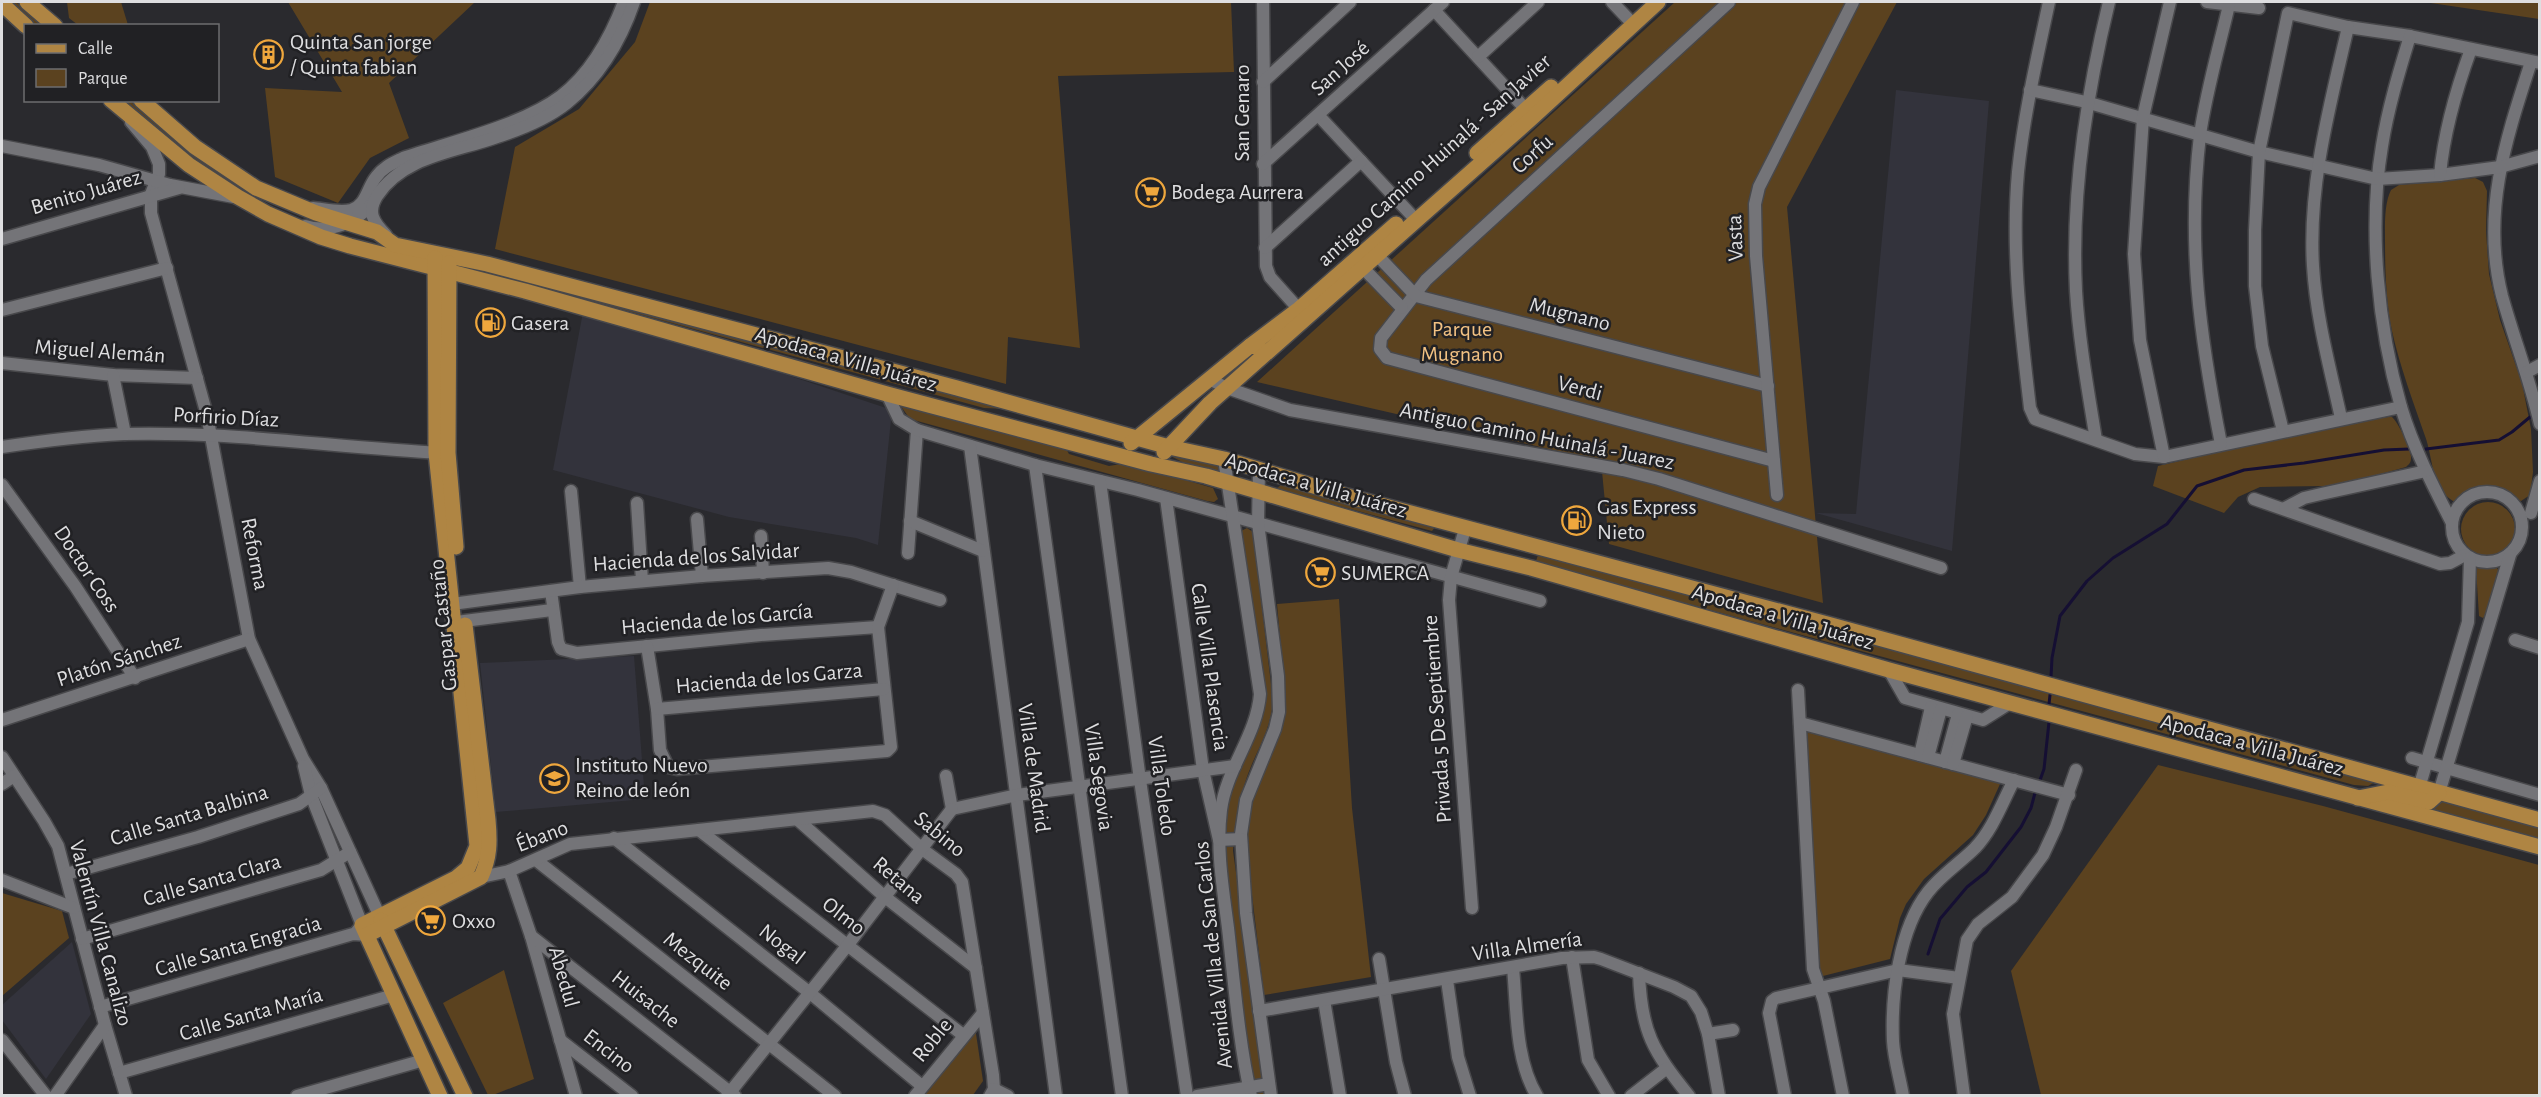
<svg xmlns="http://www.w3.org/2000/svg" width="2541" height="1097" viewBox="0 0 2541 1097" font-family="'Alegreya Sans',sans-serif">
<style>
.built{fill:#33333c}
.green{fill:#5b421f}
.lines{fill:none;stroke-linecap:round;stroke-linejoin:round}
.stream{stroke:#150f33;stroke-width:3}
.minor-casing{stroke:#48484b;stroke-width:15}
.major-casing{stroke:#48484b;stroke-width:18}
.minor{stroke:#747478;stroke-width:12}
.major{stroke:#af8543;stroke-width:15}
.labels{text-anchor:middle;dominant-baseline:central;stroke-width:5;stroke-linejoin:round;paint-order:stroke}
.poi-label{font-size:22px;fill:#dedee0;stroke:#212124;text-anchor:start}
.street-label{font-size:22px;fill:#dedee0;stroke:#212124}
.park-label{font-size:22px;fill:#f3c283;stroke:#212124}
</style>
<rect width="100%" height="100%" fill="#2a2a2e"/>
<g class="built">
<path d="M1896 90 1989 101 1952 551 1816 513 1856 514Z"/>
<path d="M584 307 892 410 878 545 856 538 729 517 553 470Z"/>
<path d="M634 656 645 799 496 812 480 663Z"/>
<path d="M72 942 91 1014 46 1079 2 1020V1005Z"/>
</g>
<g class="green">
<path d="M8 2H16L44 25H36Z"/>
<path d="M67 2H121L128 25H78L69 18Z"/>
<path d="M288 2H475L389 83 409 138 370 158 338 203 275 177 265 88 342 92Z"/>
<path d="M650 2H1231L1234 72 1058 76 1080 348 1008 337 1006 384 495 249 515 147 579 109 635 42Z"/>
<path d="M1675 2H1897L1787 207 1823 603 1609 544 1601 461 1257 382Z"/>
<path d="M2424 2H2539V19Z"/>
<path d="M121 101H130L170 135 243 187 308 219 222 181 166 140Z"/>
<path d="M2475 178 2483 182 2487 191 2486 231 2489 274 2500 320 2522 383 2531 429 2533 472 2530 495 2521 501C2489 492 2492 479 2457 501H2453C2431 488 2433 457 2425 436 2413 401 2400 367 2392 331 2386 302 2385 270 2385 240 2385 225 2384 204 2391 190L2399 185Z"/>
<path d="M543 288 562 290 1007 409 984 408Z"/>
<path d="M900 401 1064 445 1069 454 1109 466 1126 463 1213 488 1218 499 1214 502 1207 501 910 419 900 405Z"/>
<path d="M2388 417H2392C2398 422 2412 450 2411 458 2411 463 2409 464 2406 467L2363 479 2325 486 2260 487 2238 497 2224 513 2153 486 2158 466 2299 433Z"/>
<path d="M1168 452 1222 467V473L1184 463 1169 455Z"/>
<path d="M1281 485 1435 527 1432 531 1276 489Z"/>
<circle cx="2488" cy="529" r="27"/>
<path d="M1247 528 1253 532 1273 701C1271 725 1262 742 1252 764 1240 792 1235 821 1233 851L1267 1096 1255 1095 1225 872 1223 831 1227 802 1260 723 1255 637 1241 531Z"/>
<path d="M1539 552 2375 782 2368 786 2354 785 1541 564 1536 561Z"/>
<path d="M2489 565 2496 567 2501 573 2486 614 2483 618 2479 616 2476 568Z"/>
<path d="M1339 599 1352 808 1371 977 1264 995 1246 845 1248 807 1283 719 1286 704 1277 604Z"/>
<path d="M1808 730 1998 781 2000 784 1986 815 1973 835 1924 879 1906 904 1900 918 1890 959 1823 976 1817 973 1806 733Z"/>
<path d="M2158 765 2323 806 2539 865V1095H2041L2011 971Z"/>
<path d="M2443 798 2539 825V838L2395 799Z"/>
<path d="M2 893 62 911 69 938 2 996Z"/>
<path d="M504 970 534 1079 493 1095H488L443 1003Z"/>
<path d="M975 1027 983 1081 973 1095 920 1096Z"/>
</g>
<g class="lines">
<g class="stream">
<path d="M2426 449 2499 440 2512 432 2530 417"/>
<path d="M2051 677 2052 658 2060 616 2087 581 2113 558 2167 524 2197 486 2244 470 2304 463 2384 450 2409 449"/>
<path d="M2049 704 2050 695"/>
<path d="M2039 783 2044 769 2049 722"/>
<path d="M1928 954 1940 919 1967 887 1986 872 2021 827 2031 808 2036 789"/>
</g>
<defs>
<g id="minor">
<path d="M1263 2 1266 266 1270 277 1304 315"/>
<path d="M1612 2 1633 24"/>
<path d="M1729 2 1426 280 1381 338 1380 349 1387 358 1774 461"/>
<path d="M2049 2C2037 58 2024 114 2018 172 2011 251 2021 330 2030 408L2035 419 2135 454 2164 457 2401 407"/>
<path d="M2207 2 2259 8"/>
<path d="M1434 10 1531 115"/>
<path d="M2348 27 2410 36 2540 63"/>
<path d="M2410 36C2399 72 2388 108 2382 146 2368 228 2378 327 2401 407 2413 447 2433 486 2452 523"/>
<path d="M1478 57 1538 2"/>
<path d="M2531 62C2506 139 2481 213 2502 296 2514 339 2530 380 2540 424"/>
<path d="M1263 82 1350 2"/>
<path d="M2030 90 2086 102 2259 152 2377 179 2440 175 2500 167 2540 156"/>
<path d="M1319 116 1416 220"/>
<path d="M131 122 152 147 159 164V174L151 194V213L207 415 249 639 303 759 321 788 380 917"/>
<path d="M2 146 99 165 170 185 234 197"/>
<path d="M1263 164 1443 2"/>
<path d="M2440 175C2444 131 2456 90 2471 49"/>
<path d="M313 208C324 209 340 213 351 210 366 206 367 188 376 177 383 167 393 163 403 158 450 142 523 125 561 96 591 73 611 36 624 2"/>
<path d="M305 226C329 234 357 222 372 204"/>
<path d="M386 235C373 222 367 212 377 196 403 156 456 152 497 137 522 129 547 119 567 103 599 77 621 40 634 2"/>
<path d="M2 239 179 188"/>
<path d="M1265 248 1361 161"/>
<path d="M1377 255 1416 296 1768 386"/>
<path d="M1364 269 1402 308"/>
<path d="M2 310 167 268"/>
<path d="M2 363 113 375 197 378"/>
<path d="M2527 372 2540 365"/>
<path d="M113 375 125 434"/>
<path d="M1209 379 1227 388 1290 410 1623 470 1659 479 1941 568"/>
<path d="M887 394 899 419 917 430 908 553"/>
<path d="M917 430 1035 465 1138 490 1540 601"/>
<path d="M2283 431 2262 346 2255 286V230L2259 152 2288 13 2348 27C2330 105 2308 185 2313 266 2316 317 2330 368 2341 418"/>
<path d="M2096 440C2088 390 2079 341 2076 291 2071 193 2086 96 2109 2"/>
<path d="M2221 444C2200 337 2187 245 2200 135 2206 92 2219 48 2229 5"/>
<path d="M970 446 1056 1096"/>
<path d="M2 447C42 441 83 436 124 434 231 431 337 448 443 453"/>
<path d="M2164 457 2140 340 2134 254 2143 117 2170 2"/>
<path d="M1224 459 1260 694C1257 735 1226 769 1221 810 1216 849 1223 889 1228 928 1234 981 1239 1044 1251 1096"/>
<path d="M1035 465 1122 1096"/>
<path d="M1259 470 1258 523 1278 676 1279 712 1275 729 1246 800 1241 834 1246 913 1271 1096"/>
<path d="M1100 481 1140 780 1187 1096"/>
<path d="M2 485 75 586 135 678"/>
<path d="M571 491 580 587"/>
<circle cx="2487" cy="527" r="35"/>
<path d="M1777 495 1756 256 1755 204 1759 187 1853 2"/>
<path d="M1166 498 1203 770 1219 840 1241 839"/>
<path d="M2254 499 2440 564 2450 563 2465 555"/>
<path d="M637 503 642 581"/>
<path d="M2285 508 2304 498 2321 494 2426 471"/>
<path d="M2531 513 2540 481"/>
<path d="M697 519 702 576"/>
<path d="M910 521 983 551"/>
<path d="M1465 529 1451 577 1449 600 1472 908"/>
<path d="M761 536 763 573"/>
<path d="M551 591 558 642 561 649 577 653 761 635 878 627"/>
<path d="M452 604 580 587 702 576 828 568 851 572 940 600"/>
<path d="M456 622 552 610"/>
<path d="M2515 640 2540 648"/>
<path d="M647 646 657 709 660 750 668 767 677 769 887 751 891 747 878 627 893 585"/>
<path d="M1889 670 1905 698 1983 720 2010 703"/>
<path d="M1798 690 1813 969 1824 1001 1843 1096"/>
<path d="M657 709 884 689"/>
<path d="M2 720 249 639"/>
<path d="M1800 723 2069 795"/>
<path d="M1920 755 1931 707"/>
<path d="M2 757 44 821 58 846 105 1025 126 1096"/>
<path d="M1928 757 1941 709"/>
<path d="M2412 758 2540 795"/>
<path d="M1945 762 1958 714"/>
<path d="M1953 764 1967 716"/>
<path d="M304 766 311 795 362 925 357 931"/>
<path d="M946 776 952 809"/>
<path d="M2 784 14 776"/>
<path d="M2419 788 2468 622 2470 558"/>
<path d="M2439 793 2510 555"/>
<path d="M952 809 1017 795 1235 766"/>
<path d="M798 820 885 897 976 968"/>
<path d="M699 830 963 1035"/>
<path d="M614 838 810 993 922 1086"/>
<path d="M536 860 835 1096"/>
<path d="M509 871 531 936 576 1096"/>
<path d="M66 874 198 837 299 804 321 788"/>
<path d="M481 877 509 871 570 844 873 811 885 815 922 849 956 874 962 882 993 1075 994 1089 990 1096"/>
<path d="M2 880 74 908"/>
<path d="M531 936 735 1096"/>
<path d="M82 939 321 870 350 852"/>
<path d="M1572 957 1588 1060 1609 1096"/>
<path d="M1379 959 1396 1062 1405 1096"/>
<path d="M1513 968C1517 1009 1515 1060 1537 1096"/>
<path d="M1639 973C1641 1032 1653 1051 1689 1096"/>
<path d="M1447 980 1458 1057 1470 1096"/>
<path d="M1324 1000 1340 1096"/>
<path d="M100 1007 353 934 367 935"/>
<path d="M1259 1011 1562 958 1594 957 1601 959 1674 987 1691 996 1701 1012 1708 1034 1719 1096"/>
<path d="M1708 1034 1733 1030"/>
<path d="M2 1040 46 1096"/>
<path d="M560 1040 632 1096"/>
<path d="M119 1073 394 995"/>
<path d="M994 1089 1008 1096"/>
<path d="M55 1096 105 1025"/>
<path d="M297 1096 424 1060"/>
<path d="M727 1096 847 946 952 809"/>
<path d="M915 1096 983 1013"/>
<path d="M1197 1096 1269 1084"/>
<path d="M1631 1096 1667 1068"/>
<path d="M1785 1096 1769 1013 1772 1001 1776 998 1898 970 1959 978"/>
<path d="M1903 1096C1900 1078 1894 1059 1893 1041 1891 995 1899 929 1928 892 1941 875 1960 863 1975 848 1993 829 2002 803 2014 780"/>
<path d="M1964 1096 1953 1014 1967 940 1978 924 2012 897 2043 855 2056 827 2076 770"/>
</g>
<g id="major">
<path d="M27 2 55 26"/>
<path d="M2 4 26 26"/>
<path d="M111 100 189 165 238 197 268 214 321 237 350 246 525 291 887 394 1151 464 1206 476 1458 550 1531 568 1889 670 2540 847"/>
<path d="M141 100 195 147 256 188 316 213 377 232 395 245 487 264 957 388 1169 447 1224 459 1347 496 1831 625 2540 820"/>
<path d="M1477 153 1551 87"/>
<path d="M435 258 436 453 477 846 468 868 456 878 362 925 440 1096"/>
<path d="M449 263 448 453 456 547"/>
<path d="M1250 346 1299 309 1396 224"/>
<path d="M1131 443 1250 346 1259 347"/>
<path d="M1164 452 1210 403 1533 117 1658 2"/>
<path d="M2358 798 2388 792 2429 802 2439 793"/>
<path d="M381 920 465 1096"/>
<path d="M367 935 481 877C490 857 490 842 488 820L465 625"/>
</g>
</defs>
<use href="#minor" class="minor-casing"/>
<use href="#major" class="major-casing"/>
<use href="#minor" class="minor"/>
<use href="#major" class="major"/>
</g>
<defs>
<symbol id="building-ring" viewBox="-11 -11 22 22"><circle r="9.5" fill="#212124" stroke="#efa73d" stroke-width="1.5"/><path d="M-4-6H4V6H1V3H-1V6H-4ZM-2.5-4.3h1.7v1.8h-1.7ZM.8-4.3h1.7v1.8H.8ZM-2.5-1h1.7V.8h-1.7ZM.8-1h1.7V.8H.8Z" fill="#efa73d"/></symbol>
<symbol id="supermarket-ring" viewBox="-11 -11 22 22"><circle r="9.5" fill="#212124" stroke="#efa73d" stroke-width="1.5"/><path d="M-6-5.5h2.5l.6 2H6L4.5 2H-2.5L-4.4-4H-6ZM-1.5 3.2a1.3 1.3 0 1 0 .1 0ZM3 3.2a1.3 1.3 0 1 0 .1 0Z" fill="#efa73d"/></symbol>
<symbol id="fuel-ring" viewBox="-11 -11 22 22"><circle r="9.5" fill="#212124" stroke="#efa73d" stroke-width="1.5"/><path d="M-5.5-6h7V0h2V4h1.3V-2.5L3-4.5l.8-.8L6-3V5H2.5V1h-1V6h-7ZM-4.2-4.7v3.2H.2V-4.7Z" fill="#efa73d"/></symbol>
<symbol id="school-ring" viewBox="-11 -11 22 22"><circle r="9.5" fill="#212124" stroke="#efa73d" stroke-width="1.5"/><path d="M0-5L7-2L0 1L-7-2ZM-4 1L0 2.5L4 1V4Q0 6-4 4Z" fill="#efa73d"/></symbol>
</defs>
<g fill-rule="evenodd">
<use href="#building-ring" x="252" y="38" width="33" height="33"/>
<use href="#supermarket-ring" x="1134" y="176" width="33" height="33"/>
<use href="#fuel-ring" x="474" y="306" width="33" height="33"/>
<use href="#fuel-ring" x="1560" y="504" width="33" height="33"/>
<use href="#supermarket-ring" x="1304" y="556" width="33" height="33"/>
<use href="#school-ring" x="538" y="762" width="33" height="33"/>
<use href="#supermarket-ring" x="414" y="904" width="33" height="33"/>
</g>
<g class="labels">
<g class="poi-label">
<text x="290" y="42">Quinta San jorge<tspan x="290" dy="25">/ Quinta fabian</tspan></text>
<text x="1171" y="192">Bodega Aurrera</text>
<text x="511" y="323">Gasera</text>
<text x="1597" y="507">Gas Express<tspan x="1597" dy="25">Nieto</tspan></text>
<text x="1341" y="573">SUMERCA</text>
<text x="575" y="765">Instituto Nuevo<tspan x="575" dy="25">Reino de león</tspan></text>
<text x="452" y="921">Oxxo</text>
</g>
<g class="street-label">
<text transform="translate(1340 68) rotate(-42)">San José</text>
<text transform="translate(1242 113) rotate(-90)">San Genaro</text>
<text transform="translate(1532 154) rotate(-42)">Corfu</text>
<text transform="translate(1434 160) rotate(-42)">antiguo Camino Huinalá - San Javier</text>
<text transform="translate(86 192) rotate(-16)">Benito Juárez</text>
<text transform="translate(1735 238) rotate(-92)">Vasta</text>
<text transform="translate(1570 314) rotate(14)">Mugnano</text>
<text transform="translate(100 351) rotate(4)">Miguel Alemán</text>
<text transform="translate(846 359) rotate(16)">Apodaca a Villa Juárez</text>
<text transform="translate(1580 388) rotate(15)">Verdi</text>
<text transform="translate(226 417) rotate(3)">Porfirio Díaz</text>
<text transform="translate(1537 436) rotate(11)">Antiguo Camino Huinalá - Juarez</text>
<text transform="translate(1316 485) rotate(16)">Apodaca a Villa Juárez</text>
<text transform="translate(255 554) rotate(79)">Reforma</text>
<text transform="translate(696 557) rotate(-4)">Hacienda de los Salvidar</text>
<text transform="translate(87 569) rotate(56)">Doctor Coss</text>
<text transform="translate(1783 617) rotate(16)">Apodaca a Villa Juárez</text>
<text transform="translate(717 619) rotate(-5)">Hacienda de los García</text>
<text transform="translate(443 625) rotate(-96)">Gaspar Castaño</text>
<text transform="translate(119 660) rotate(-18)">Platón Sánchez</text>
<text transform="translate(1210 667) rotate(82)">Calle Villa Plasencia</text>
<text transform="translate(769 678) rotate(-5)">Hacienda de los Garza</text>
<text transform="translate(1437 719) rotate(-94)">Privada 5 De Septiembre</text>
<text transform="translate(2252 745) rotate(15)">Apodaca a Villa Juárez</text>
<text transform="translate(1034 768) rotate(82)">Villa de Madrid</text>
<text transform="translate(1099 777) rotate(82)">Villa Segovia</text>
<text transform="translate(1162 786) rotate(82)">Villa Toledo</text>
<text transform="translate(189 815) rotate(-17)">Calle Santa Balbina</text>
<text transform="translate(940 834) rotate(39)">Sabino</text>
<text transform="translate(542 836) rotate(-21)">Ébano</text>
<text transform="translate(212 880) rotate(-16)">Calle Santa Clara</text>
<text transform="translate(899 880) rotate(40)">Retana</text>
<text transform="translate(844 916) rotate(38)">Olmo</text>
<text transform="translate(101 933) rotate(75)">Valentín Villa Canalizo</text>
<text transform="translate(782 944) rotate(38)">Nogal</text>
<text transform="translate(238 946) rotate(-16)">Calle Santa Engracia</text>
<text transform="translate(1527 946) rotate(-8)">Villa Almería</text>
<text transform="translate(1213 955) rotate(-96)">Avenida Villa de San Carlos</text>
<text transform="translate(698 961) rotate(38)">Mezquite</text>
<text transform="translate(564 977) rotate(74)">Abedul</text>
<text transform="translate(646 999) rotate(38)">Huisache</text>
<text transform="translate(251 1014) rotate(-16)">Calle Santa María</text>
<text transform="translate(932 1040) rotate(-51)">Roble</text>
<text transform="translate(609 1051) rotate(38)">Encino</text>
</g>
<g class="park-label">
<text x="1462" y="329">Parque<tspan x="1462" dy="25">Mugnano</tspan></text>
</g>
</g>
<rect width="2541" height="1097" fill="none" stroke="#dedee0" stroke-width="6"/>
<rect x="24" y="24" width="195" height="78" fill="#212124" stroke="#6d6d6f" stroke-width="1.5"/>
<rect x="36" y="44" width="30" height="9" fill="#af8543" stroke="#6d6d6f" stroke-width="1.5"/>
<text x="78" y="54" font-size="18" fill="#dedee0">Calle</text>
<rect x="36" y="69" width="30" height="18" fill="#5b421f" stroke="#6d6d6f" stroke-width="1.5"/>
<text x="78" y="84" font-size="18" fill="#dedee0">Parque</text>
</svg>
